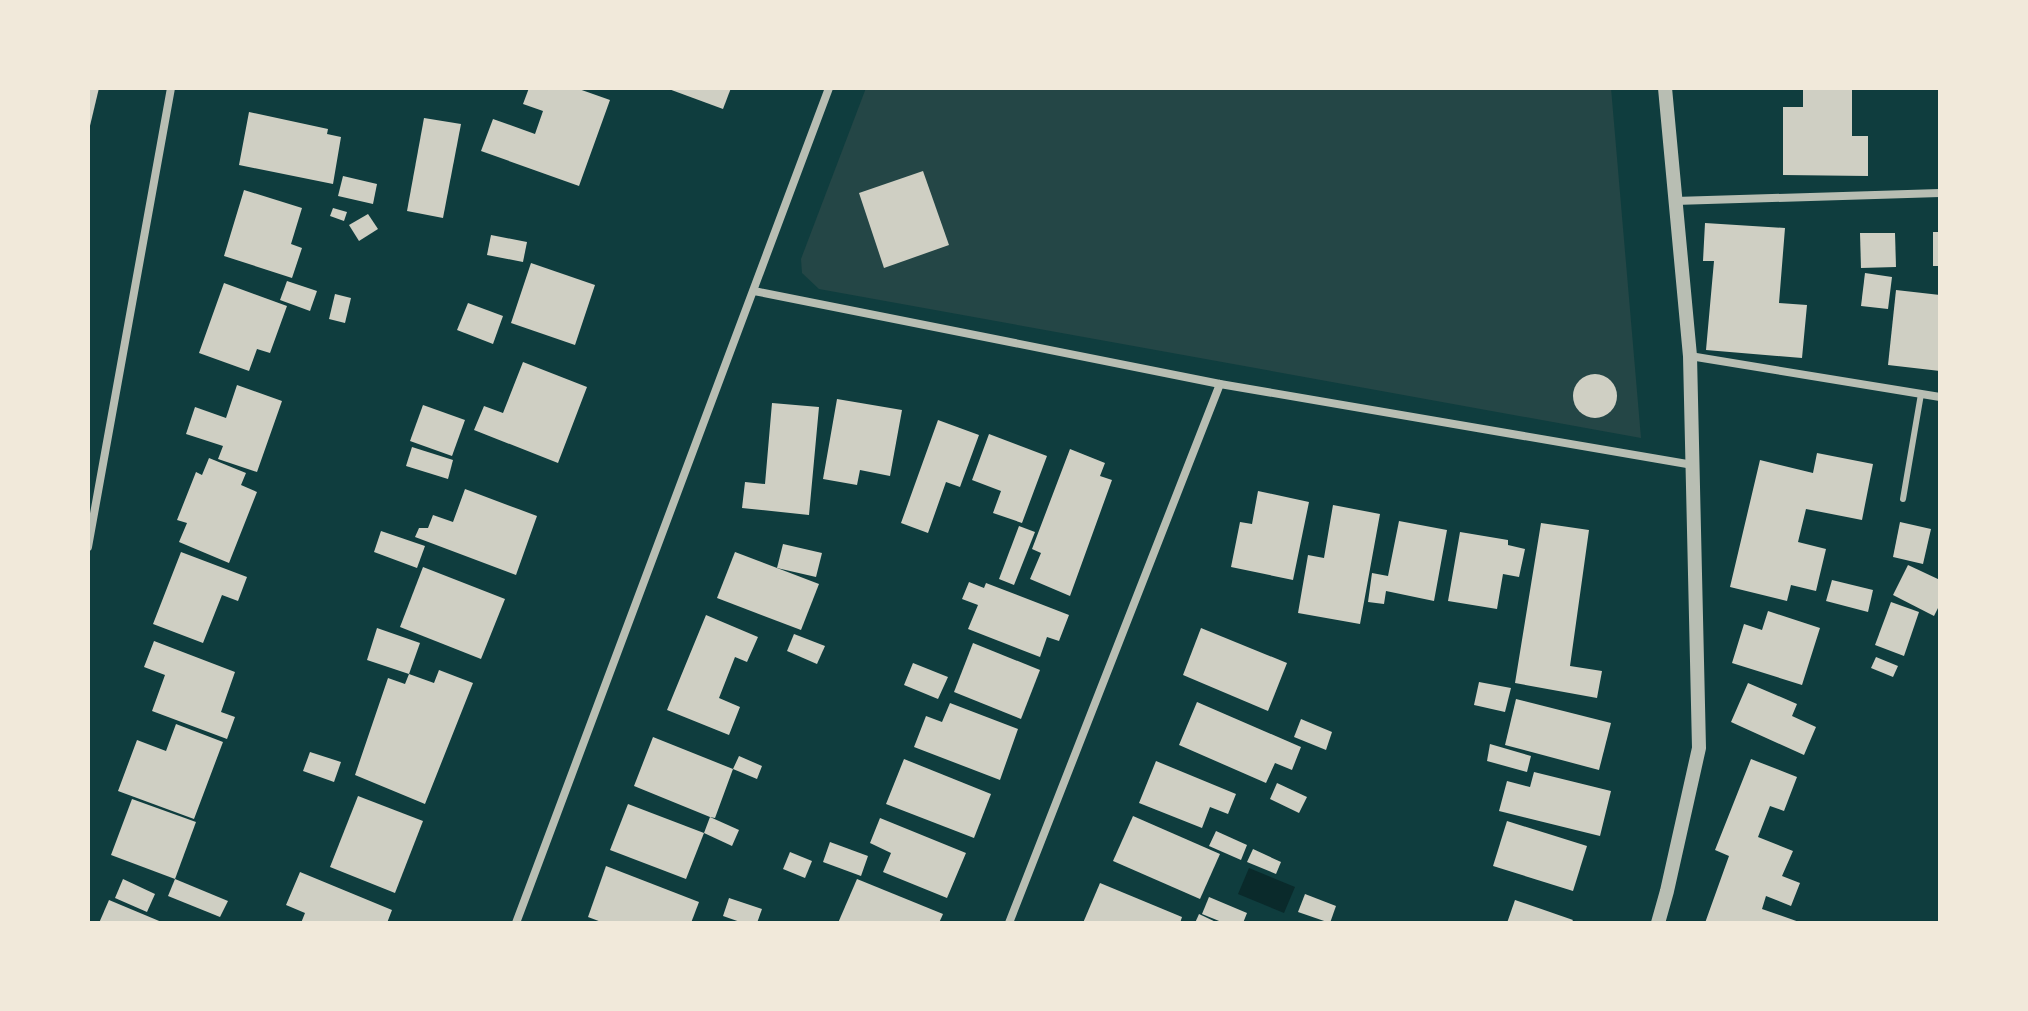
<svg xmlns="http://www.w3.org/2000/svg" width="2028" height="1011" viewBox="0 0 2028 1011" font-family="'Fira Sans',sans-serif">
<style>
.green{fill:#244646}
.water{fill:#0a2a2b}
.building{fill:#cfcfc3}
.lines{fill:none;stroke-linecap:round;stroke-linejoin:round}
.service{stroke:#b8beb3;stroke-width:6}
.minor{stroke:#b8beb3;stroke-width:8}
.tertiary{stroke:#b8beb3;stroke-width:14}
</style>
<rect width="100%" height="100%" fill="#0f3d3e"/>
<path class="green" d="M866 88H1611L1641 438 819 289 802 273 801 259Z"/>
<path class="water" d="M1249 868 1295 887 1284 913 1238 894Z"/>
<g class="building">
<path d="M88 88H99L89 130 88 129Z"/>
<path d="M529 88H576L610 100 579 186 481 151 493 119 535 134 543 111 523 104Z"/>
<path d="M666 88H731L723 109Z"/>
<path d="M1803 88H1852V136H1868V176L1783 175V107H1803Z"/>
<path d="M249 112 328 129 327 134 341 137 333 184 239 165Z"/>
<path d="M424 118 461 124 443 218 407 211Z"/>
<path d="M923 171 949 245 884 268 859 193Z"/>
<path d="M343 176 377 184 373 204 338 196Z"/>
<path d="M244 190 302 208 291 244 302 248 292 278 224 256Z"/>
<path d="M333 208 347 212 344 221 330 216Z"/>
<path d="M368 214 378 229 359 241 349 225Z"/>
<path d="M1705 223 1785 228 1779 303 1807 305 1802 358 1706 350 1714 261H1703Z"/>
<rect x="1933" y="232" width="7" height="34"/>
<path d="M1860 233H1895L1896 267 1861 268Z"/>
<path d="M491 235 527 242 523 262 487 255Z"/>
<path d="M531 263 595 285 575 345 511 323Z"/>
<path d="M1865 273 1892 277 1888 309 1861 306Z"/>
<path d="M287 281 317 291 310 311 280 300Z"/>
<path d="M224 283 287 306 270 353 257 349 249 371 199 353Z"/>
<path d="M1896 290 1940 295V371L1888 365Z"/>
<path d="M335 294 351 298 345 323 329 319Z"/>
<path d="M468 303 503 316 493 344 457 330Z"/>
<path d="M523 362 587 387 558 463 474 430 484 406 503 413Z"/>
<circle cx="1595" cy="396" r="22"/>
<path d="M237 385 282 401 257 472 218 459 223 446 186 434 195 407 226 418Z"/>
<path d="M837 399 902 410 890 476 860 470 857 485 823 479Z"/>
<path d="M772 403 819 407 809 515 742 508 745 482 765 484Z"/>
<path d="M423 405 465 420 452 456 410 441Z"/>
<path d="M938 420 979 435 960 487 946 482 928 533 901 523Z"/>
<path d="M989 434 1047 456 1022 523 993 513 1001 491 972 480Z"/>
<path d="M412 447 453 460 448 479 406 466Z"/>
<path d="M1070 449 1105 463 1100 476 1112 480 1070 596 1030 579 1041 553 1032 549Z"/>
<path d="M1817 453 1873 464 1862 520 1806 509 1798 542 1826 549 1816 591 1791 585 1787 601 1730 587 1760 460 1813 473Z"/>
<path d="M209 458 246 473 241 485 257 492 229 563 179 542 187 523 177 520 196 472 202 475Z"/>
<path d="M465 489 537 516 516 575 415 537 419 528H428L433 515 453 522Z"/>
<path d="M1258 491 1309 502 1293 580 1231 567 1240 522 1252 524Z"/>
<path d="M1333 505 1380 514 1360 624 1298 613 1308 555 1324 558Z"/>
<path d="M1399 521 1447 530 1434 601 1386 591 1384 604 1368 602 1372 573 1388 576Z"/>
<path d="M1900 522 1931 529 1923 564 1893 557Z"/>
<path d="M1541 523 1589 530 1570 666 1602 671 1597 698 1515 683Z"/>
<path d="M1019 526 1035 532 1014 585 999 579Z"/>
<path d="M381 531 425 546 417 568 374 552Z"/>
<path d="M1460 532 1508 540V545L1525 549 1519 577 1503 574 1497 609 1448 601Z"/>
<path d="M783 544 822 553 816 577 777 568Z"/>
<path d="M181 552 247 577 238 601 222 595 203 643 153 624Z"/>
<path d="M735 552 819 584 801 630 717 598Z"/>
<path d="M1908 565 1940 580V604L1934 616 1893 595Z"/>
<path d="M423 567 505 599 481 659 400 627Z"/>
<path d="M1832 580 1873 590 1868 612 1826 601Z"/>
<path d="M969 582 984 588 986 583 1069 615 1059 641 1047 637 1040 657 968 629 978 605 962 599Z"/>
<path d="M1891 602 1919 612 1904 656 1875 645Z"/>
<path d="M1768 611 1820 628 1802 685 1732 663 1744 624 1762 630Z"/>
<path d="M706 615 758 637 747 662 735 657 719 698 740 707 729 735 667 710Z"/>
<path d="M377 628 420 643 409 674 367 660Z"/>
<path d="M1201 628 1287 663 1268 711 1183 675Z"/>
<path d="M794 634 825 646 817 664 787 651Z"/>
<path d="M154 641 235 672 221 712 235 717 227 739 152 711 165 675 144 667Z"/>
<path d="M973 643 1040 670 1021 719 954 692Z"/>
<path d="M1876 657 1898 666 1893 677 1871 668Z"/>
<path d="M913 663 948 677 938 699 904 685Z"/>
<path d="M439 670 473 683 425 804 355 775 388 678 405 684 409 674 434 683Z"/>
<path d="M1479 682 1511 688 1505 712 1474 705Z"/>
<path d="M1748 683 1797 704 1792 716 1816 727 1804 755 1731 722Z"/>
<path d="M1516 699 1611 723 1599 770 1505 745Z"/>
<path d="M1197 702 1301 747 1292 770 1275 763 1266 783 1179 745Z"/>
<path d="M950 703 1018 729 1000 780 914 747 926 716 942 722Z"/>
<path d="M1301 719 1332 732 1326 750 1294 737Z"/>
<path d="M176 724 223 742 194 819 118 791 137 740 166 751Z"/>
<path d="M653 737 733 769 739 756 762 766 757 779 733 769 715 818 710 817 634 786Z"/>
<path d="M1490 744 1531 756 1527 772 1487 761Z"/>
<path d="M310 752 341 762 334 782 303 771Z"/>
<path d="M904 759 991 794 974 838 886 804Z"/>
<path d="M1751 759 1797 777 1784 811 1770 806 1758 837 1793 851 1782 876 1800 883 1791 906 1766 896 1762 909 1802 923H1705L1729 856 1715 850Z"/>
<path d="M1156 761 1236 794 1228 814 1210 807 1202 828 1139 803Z"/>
<path d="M1534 772 1611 791 1600 836 1499 811 1507 781 1530 787Z"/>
<path d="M1277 783 1307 797 1299 813 1270 799Z"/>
<path d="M358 796 423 821 395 893 330 867Z"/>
<path d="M132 799 196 822 175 879 111 855Z"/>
<path d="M628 804 704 833 686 879 610 850Z"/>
<path d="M1133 816 1220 854 1200 899 1113 861Z"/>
<path d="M710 817 739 830 732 846 704 833Z"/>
<path d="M880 818 966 853 947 898 883 872 891 853 870 843Z"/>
<path d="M1507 821 1587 846 1573 891 1493 866Z"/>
<path d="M1216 831 1247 845 1241 860 1209 846Z"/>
<path d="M830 842 868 856 861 876 823 862Z"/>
<path d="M1253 849 1281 862 1276 874 1247 862Z"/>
<path d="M790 852 812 861 805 878 783 869Z"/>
<path d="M606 866 699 902 691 923H604L588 917Z"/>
<path d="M300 872 392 910 387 923H301L305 913 286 905Z"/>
<path d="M123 879 155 894 147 912 115 898Z"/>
<path d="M175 879 228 901 220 917 168 896Z"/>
<path d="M857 879 943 914 939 923H838Z"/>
<path d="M1100 883 1182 917 1180 923H1083Z"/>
<path d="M1305 894 1336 906 1330 923 1298 912Z"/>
<path d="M1209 897 1247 913 1243 923H1224L1202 914Z"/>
<path d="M729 898 762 909 757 923H743L723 916Z"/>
<path d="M109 900 164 923H99Z"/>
<path d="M1515 900 1573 920 1571 923H1507Z"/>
<path d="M1199 914 1218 923H1195Z"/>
</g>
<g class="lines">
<path class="service" d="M1903 499 1921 394"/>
<g class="minor">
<path d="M1675 201 1940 193"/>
<path d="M754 291 1220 384 1693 465"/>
<path d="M1690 356 1940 397"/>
<path d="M88 547 171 88"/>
<path d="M516 923 829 88"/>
<path d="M1009 923 1220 384"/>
</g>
<path class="tertiary" d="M1658 923 1667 891 1699 748 1690 356 1665 88"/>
</g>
<rect width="2028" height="1011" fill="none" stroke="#f1e9da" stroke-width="180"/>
</svg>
